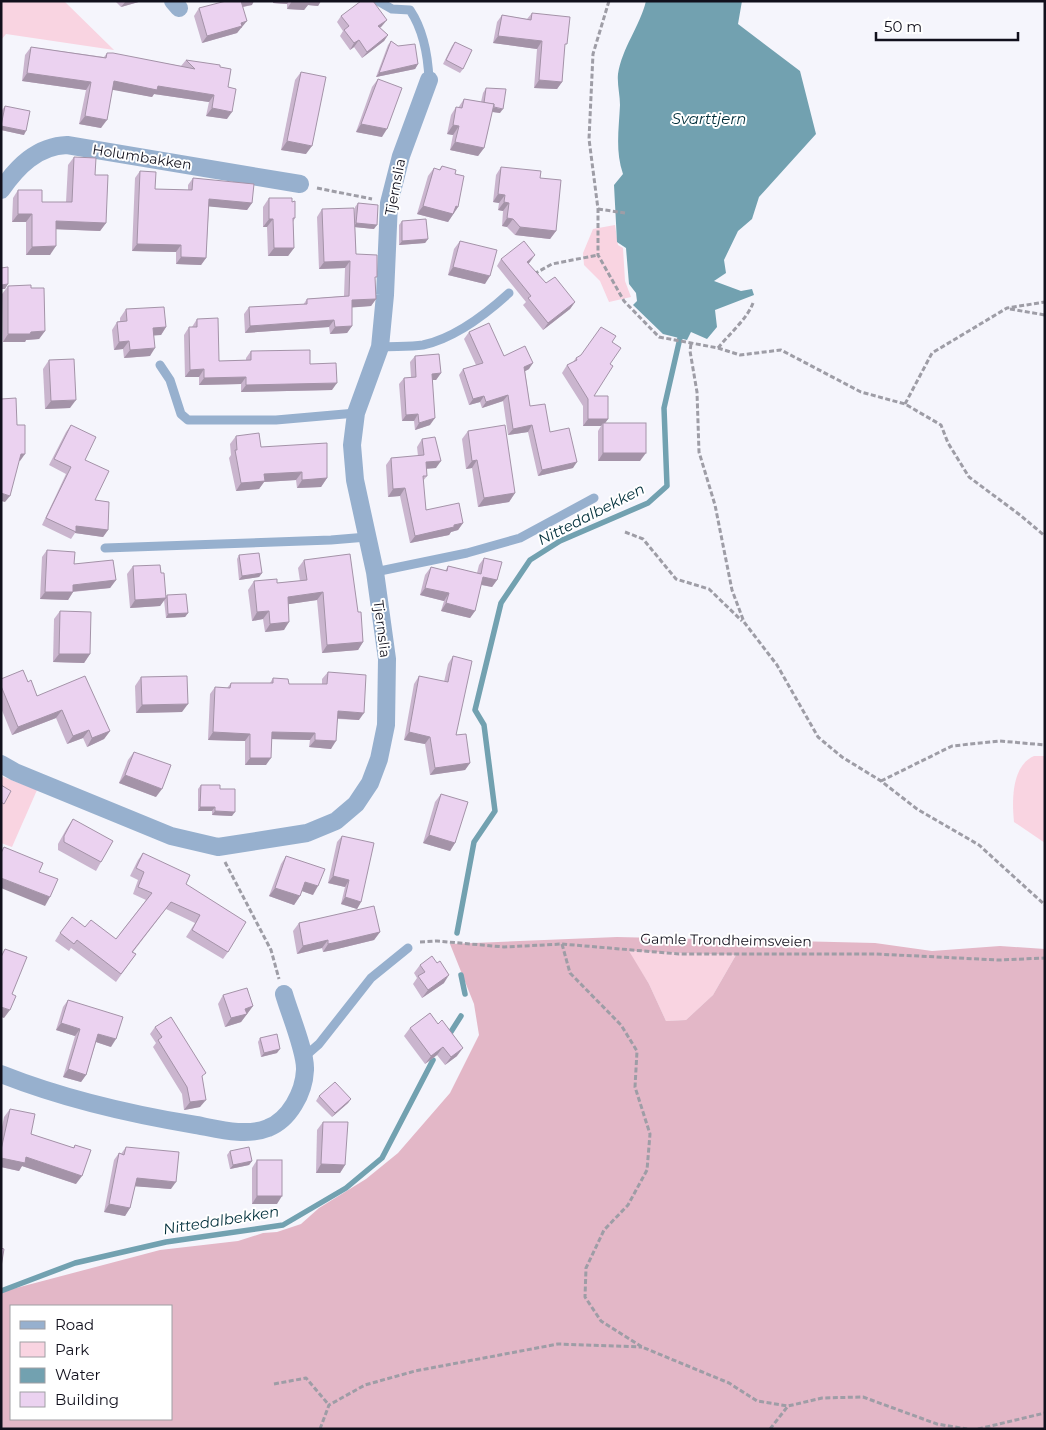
<svg xmlns="http://www.w3.org/2000/svg" width="1046" height="1430" viewBox="0 0 1046 1430" font-family="Montserrat,sans-serif">
<style>
.green{fill:#f9d4e1}
.forest{fill:#e3b7c7;fill-rule:evenodd}
.water{fill:#72a1b0}
.lines{fill:none;stroke-linecap:round;stroke-linejoin:round}
.stream{stroke:#72a1b0;stroke-width:5.5}
.path{stroke:#9e9da6;stroke-width:3;stroke-dasharray:5 2.5;stroke-linecap:butt}
.service{stroke:#97b0ce;stroke-width:9}
.minor{stroke:#97b0ce;stroke-width:18}
.wall{fill:#cab5ce}
.shaded-wall{fill:#a493a8}
.building{fill:#ebd2f0;stroke:#a493a8}
.labels{text-anchor:middle;dominant-baseline:central;stroke-width:4;stroke-linejoin:round;paint-order:stroke}
.street-label{font-size:14px;fill:#11101c;stroke:#fff}
.water-label{font-size:15px;font-style:italic;fill:#012f3b;stroke:#fff}
</style>
<rect width="100%" height="100%" fill="#f5f5fc"/>
<g class="green">
<path d="M1 1H64L114 50 6 34 1 40Z"/>
<path d="M615 225 618 245 623 248 625 281 631 297 609 302 600 281 584 265 583 253 593 229Z"/>
<path d="M1034 756H1045V843L1014 822C1012 802 1011 766 1034 756Z"/>
<path d="M1 776 37 790 12 847 1 843Z"/>
<path d="M628 951 736 955 713 995 686 1020 666 1021 649 984Z"/>
</g>
<path class="forest" d="M617 937 875 943 932 951 1000 946 1045 949V1429H1V1292L160 1250 238 1241 263 1233 277 1232 301 1224 319 1208 366 1179 398 1153 450 1093 479 1035 474 1004 450 944ZM629 951 736 955 713 995 686 1020 666 1021 649 984ZM11 1306H171V1419H11Z"/>
<path class="water" d="M646 1H742L738 24 800 71 816 134 759 197 752 219 738 231 724 260 726 273 714 281 741 291 752 289 754 295 715 310 717 327 707 339 691 332 687 340 663 334 633 305 637 301 636 293 629 284 626 248 617 242 614 185 623 174C615 151 619 128 620 105 620 95 617 84 618 74 622 48 640 26 646 1Z"/>
<g class="lines">
<g class="stream">
<path d="M457 933 474 842 495 811 484 725 475 710 501 603 530 560 560 541 648 503 667 486 664 408 680 338"/>
<path d="M461 975 465 994"/>
<path d="M447 1038 461 1016"/>
<path d="M1 1291 75 1263 166 1242 283 1225 346 1188 382 1158 433 1060"/>
</g>
<g class="path">
<path d="M609 1 593 54 589 139 598 209V255L624 301 659 337 718 348 740 355 781 350 861 392 905 404 941 425 948 443 969 477 1020 515 1045 536"/>
<path d="M317 188 372 199"/>
<path d="M598 209 625 213"/>
<path d="M534 274 552 264 598 255"/>
<path d="M1010 309 1045 315"/>
<path d="M691 344 690 351 697 392 699 452 715 505 732 590 744 622 777 665 818 737 842 757 881 781 917 809 979 845 1045 905"/>
<path d="M718 348C730 333 747 319 753 303"/>
<path d="M905 404 932 353 1007 308 1045 302"/>
<path d="M625 532 643 539 676 579 709 589 742 621"/>
<path d="M881 781 952 746 1000 741 1045 745"/>
<path d="M225 862 271 950 279 979"/>
<path d="M420 942 437 941 504 947 562 944 679 954H876L999 960 1045 958"/>
<path d="M562 944 570 973 621 1025 637 1051 635 1087 650 1134 647 1170 628 1205 604 1230 586 1268 585 1297 601 1321 642 1347 729 1383 757 1401 788 1406 822 1398 863 1397 937 1424 967 1429"/>
<path d="M274 1384 306 1378 329 1405"/>
<path d="M320 1429 329 1405 365 1385 415 1371 558 1344 642 1347"/>
<path d="M770 1429 788 1406"/>
<path d="M978 1429 1045 1413"/>
</g>
<g class="service">
<path d="M378 1 392 9 410 10C424 31 428 55 429 80"/>
<path d="M380 347C394 346 410 347 423 345 455 338 486 314 509 293"/>
<path d="M160 365 170 380 181 414 188 420H276L356 413"/>
<path d="M105 548 331 540 367 537"/>
<path d="M375 572 467 553 520 538 594 498"/>
<path d="M304 1057 319 1044 371 978 408 948"/>
</g>
<g class="minor">
<path d="M173 1 179 8"/>
<path d="M1 190C17 167 37 146 67 145L300 184"/>
<path d="M1 764 15 772 171 836 218 847 307 833 336 821 356 804 370 783 379 759 386 725 387 659 375 572 355 480 352 445 356 413 380 347 385 295 389 203 401 156 429 80"/>
<path d="M1 1074C64 1099 129 1114 196 1125 218 1129 246 1137 268 1128 289 1120 304 1093 305 1070 306 1052 289 1012 284 994"/>
</g>
</g>
<g class="wall">
<path d="M115 1H142L121 7Z"/>
<path d="M273 1H321L318 6 308 5 304 10 287 9V4L273 3Z"/>
<path d="M252 5 243 7 242 28H240L237 33 202 43 194 16 199 8Z"/>
<path d="M532 13 564 48 562 82 557 89 534 88 537 49 493 43 497 22 502 15 527 19Z"/>
<path d="M341 16 382 26 380 28 388 35 384 41 362 58 354 47 350 50 340 36 343 31 337 22Z"/>
<path d="M391 41 418 64 415 69 376 77 388 45Z"/>
<path d="M455 42 463 69 460 73 443 64 452 46Z"/>
<path d="M31 47 104 57 107 53 181 66 186 60 220 67 228 87 227 119 206 116 209 102 154 94 152 97 112 89 101 128 79 124 86 90 22 81 25 55Z"/>
<path d="M301 72 306 154 281 150 295 80Z"/>
<path d="M378 79 382 137 356 132 372 87Z"/>
<path d="M486 88 500 113 492 112 484 148 478 156 450 150 453 135 447 134 451 115 456 107 458 108 464 99 481 102 483 93Z"/>
<path d="M5 106 24 135 1 130V116L2 110Z"/>
<path d="M74 157 95 175 106 223 100 231 56 229 50 255H26V222H12L13 198 18 190 42 202H66L68 165Z"/>
<path d="M442 166 455 174 458 207 448 222 417 214 428 176 434 168 439 170Z"/>
<path d="M501 167 540 178 556 231 550 239 515 235 507 227 502 226 503 211 498 210 499 203 493 202 496 175Z"/>
<path d="M140 171 155 189 188 190V185L193 178 252 203 247 210 209 206 206 258 201 265 176 264V252L132 251 135 178Z"/>
<path d="M269 198 292 202 295 218 293 222 294 248 288 256H268L267 227H263V207Z"/>
<path d="M358 203 374 229 355 227 356 254 375 279 376 299 371 306 352 307V326L347 333 330 334 329 327 245 333 244 314 249 307 303 305 307 299 344 296 345 268 319 269 317 217 322 209 354 219 355 207Z"/>
<path d="M402 221 428 239 425 243 399 245V225Z"/>
<path d="M460 241 485 284 448 275 454 249Z"/>
<path d="M501 259 530 262 528 264 546 283 575 302 570 309 543 330 523 305 526 302 497 266Z"/>
<path d="M8 286 31 288 45 331 39 339 26 340 25 342H3L2 294Z"/>
<path d="M126 309 166 327 161 335H154L150 356 124 358 123 349 114 350 112 330 117 322 120 321V318Z"/>
<path d="M197 319 219 361 246 360V358L251 351 310 364 332 390 241 392V384L199 385V377H185L184 335 189 327H192Z"/>
<path d="M469 332 504 356 529 369 525 371 530 406 550 432 573 468 538 476 528 432 508 435 503 401 482 408 480 402 469 405 459 375 463 369 476 365 464 339Z"/>
<path d="M612 342 610 364 594 396 608 419 605 423 640 461H598V431L601 426H583V406L562 373 567 365 573 362 576 358Z"/>
<path d="M415 356 441 373 436 380H433L430 425 415 430 414 421H402L399 384 404 378 411 377 410 362Z"/>
<path d="M49 360 70 408 45 409 43 369Z"/>
<path d="M71 425 85 460 95 500 108 530 103 537 75 533 71 539 42 525 66 474 49 465 66 432Z"/>
<path d="M468 431 515 493 509 502 478 507 472 468 466 469 462 439Z"/>
<path d="M236 436 261 447 327 478 321 487 297 488 296 480 264 482 259 489 236 491 229 458 231 455 230 444Z"/>
<path d="M422 439 436 468 426 469 427 476 423 481 426 510 463 523 458 530 451 532 449 535 410 543 400 496 388 497 386 465 391 458 418 456 417 447Z"/>
<path d="M47 550 74 564 116 580 110 588 73 592 68 600 40 599 42 557Z"/>
<path d="M239 555 262 573 259 577 239 580 237 559Z"/>
<path d="M484 558 497 580 492 587 481 585 475 611 470 618 441 611 444 601 420 595 425 575 431 567 445 571 448 566 477 573 479 565Z"/>
<path d="M304 560 358 612 363 642 358 650 322 653 317 600 289 604 284 630 265 632 263 619 252 621 248 590 254 581 277 583 300 581 298 568Z"/>
<path d="M133 566 161 573 166 597 167 595 188 613 185 617 166 618 164 600 160 606 130 608 127 574Z"/>
<path d="M60 611 90 654 84 663 53 662 54 619Z"/>
<path d="M453 656 456 735 470 763 465 770 430 775 425 744 404 740 414 684 419 676 444 682 448 664Z"/>
<path d="M328 672 359 720 338 719 331 749 309 747 310 740 272 739 266 765H245V741L208 740 210 694 215 687 227 688 231 683H270L273 678 289 684H322V679Z"/>
<path d="M141 677 182 712 136 713 135 686Z"/>
<path d="M1 679 28 682 37 696 110 731 104 739 87 747 83 738 67 744 56 718 12 735 1 708Z"/>
<path d="M134 752 156 797 119 783 128 760Z"/>
<path d="M201 785 232 816 212 815V811H198V789Z"/>
<path d="M441 794 455 843 450 851 423 843 435 802Z"/>
<path d="M73 819 101 862 96 871 58 850V844L67 828Z"/>
<path d="M342 836 361 902 357 909 341 904 345 887 328 883 337 842Z"/>
<path d="M143 853 186 884 228 952 223 959 186 937 195 923 166 909 133 952 136 954 116 982 71 948 69 951 55 941 60 933 85 927 116 939 146 900 133 894 138 880 130 876 138 860Z"/>
<path d="M286 856 313 895 302 891 300 896 294 905 269 896 281 864Z"/>
<path d="M299 923 380 932 374 940 333 950 323 952 322 948 297 954 293 931Z"/>
<path d="M420 965 444 983 422 998 413 984 417 978 414 973Z"/>
<path d="M223 995 253 1006 241 1022 225 1027 218 1004Z"/>
<path d="M68 1000 111 1047 96 1042 86 1075 81 1082 63 1077 75 1036 56 1030 63 1007Z"/>
<path d="M430 1013 457 1056 445 1065 437 1055 425 1064 404 1036 410 1028Z"/>
<path d="M155 1027 202 1078 200 1107 184 1110 182 1094 153 1047 156 1043 150 1034Z"/>
<path d="M260 1038 277 1053 261 1057 258 1042Z"/>
<path d="M319 1096 351 1099 348 1103 332 1117 316 1101Z"/>
<path d="M10 1109 31 1134 73 1148 75 1145 76 1184 22 1166 19 1171 1 1167V1132L4 1117Z"/>
<path d="M323 1122 345 1165 340 1173H316L317 1130Z"/>
<path d="M126 1147 171 1189 135 1186 130 1208 125 1216 104 1212 114 1160 119 1153 121 1154Z"/>
<path d="M230 1151 252 1161 249 1165 230 1169 227 1155Z"/>
<path d="M257 1160 277 1204H252V1168Z"/>
</g>
<g class="shaded-wall">
<path d="M126 1H142L121 7Z"/>
<path d="M241 1H254L252 5 236 8Z"/>
<path d="M274 1H289L287 4 273 3Z"/>
<path d="M292 1H321L318 6 308 5 304 10 287 9Z"/>
<path d="M387 20 382 26 373 33 378 26Z"/>
<path d="M247 21 237 33 202 43 207 36Z"/>
<path d="M388 35 384 41 362 58 367 52Z"/>
<path d="M498 36 542 41 537 49 493 43Z"/>
<path d="M359 40 354 47 350 50 354 43Z"/>
<path d="M418 64 415 69 376 77 379 73Z"/>
<path d="M27 73 91 82 86 90 22 81Z"/>
<path d="M539 80 562 82 557 89 534 88Z"/>
<path d="M114 81 158 86 214 95 209 102 154 94 152 97 108 89Z"/>
<path d="M483 106 503 109 500 113 480 110Z"/>
<path d="M212 108 232 112 227 119 206 116Z"/>
<path d="M85 116 107 120 101 128 79 124Z"/>
<path d="M361 124 387 129 382 137 356 132Z"/>
<path d="M453 125 459 126 453 135 447 134Z"/>
<path d="M1 126 26 131 24 135 1 130Z"/>
<path d="M287 141 312 146 306 154 281 150Z"/>
<path d="M455 142 484 148 478 156 450 150Z"/>
<path d="M498 194 505 195 499 203 493 202Z"/>
<path d="M209 199 252 203 247 210 204 206Z"/>
<path d="M504 202 509 203 503 211 498 210Z"/>
<path d="M423 206H456L458 207 448 222 417 214Z"/>
<path d="M18 214H32L26 222H12Z"/>
<path d="M507 218 513 219 507 227 502 226Z"/>
<path d="M269 219H273L267 227H263Z"/>
<path d="M56 221 106 223 100 231 50 229Z"/>
<path d="M356 223 377 225 374 229 354 227Z"/>
<path d="M520 227 556 231 550 239 515 235Z"/>
<path d="M428 239 425 243 399 245 402 241Z"/>
<path d="M137 244 181 245 176 252 132 251Z"/>
<path d="M56 246 50 255H26L32 247Z"/>
<path d="M274 248H294L288 256H268Z"/>
<path d="M535 255 530 262 522 269 527 262Z"/>
<path d="M181 257 206 258 201 265 176 264Z"/>
<path d="M350 261 345 268 319 269 324 262Z"/>
<path d="M453 267 490 276 485 284 448 275Z"/>
<path d="M8 284 5 289H1V285Z"/>
<path d="M376 299 371 306 346 308 352 300Z"/>
<path d="M575 302 570 309 543 330 548 323Z"/>
<path d="M334 320 329 327 245 333 250 326Z"/>
<path d="M352 326 347 333 330 334 335 327Z"/>
<path d="M166 327 161 335 148 336 153 328Z"/>
<path d="M45 331 39 339 26 340 25 342H3L8 334 31 332Z"/>
<path d="M129 341 123 349 114 350 119 342Z"/>
<path d="M155 348 150 356 124 358 130 350Z"/>
<path d="M533 363 529 369 520 374 524 367Z"/>
<path d="M204 369 199 377H185L190 370Z"/>
<path d="M441 373 436 380H428L432 374Z"/>
<path d="M246 377 241 384 199 385 204 378Z"/>
<path d="M337 383 332 390 241 392 246 385Z"/>
<path d="M508 395 503 401 482 408 486 402Z"/>
<path d="M484 396 480 402 469 405 473 399Z"/>
<path d="M76 400 70 408 45 409 51 401Z"/>
<path d="M418 414 414 421H402L406 415Z"/>
<path d="M435 418 430 425 415 430 419 423Z"/>
<path d="M588 419H608L603 426V423L601 426H583Z"/>
<path d="M532 425 528 432 508 435 513 429Z"/>
<path d="M603 453H646L640 461H598Z"/>
<path d="M21 454H25L20 461H16Z"/>
<path d="M477 460 472 468 466 469 472 461Z"/>
<path d="M441 461 436 468 420 469 426 462Z"/>
<path d="M577 462 573 468 538 476 542 470Z"/>
<path d="M302 472 296 480 264 482 259 489 236 491 241 483 264 474Z"/>
<path d="M327 478 321 487 297 488 302 480Z"/>
<path d="M405 488 400 496 388 497 393 489Z"/>
<path d="M1 493 10 496 5 502 1 501Z"/>
<path d="M515 493 509 502 478 507 484 498Z"/>
<path d="M463 523 458 530 451 532 449 535 410 543 415 536Z"/>
<path d="M76 526 108 530 103 537 75 533Z"/>
<path d="M262 573 259 577 239 580 242 576Z"/>
<path d="M483 577 497 580 492 587 478 584Z"/>
<path d="M116 580 110 588 68 592 73 585Z"/>
<path d="M425 588 449 593 444 601 420 595Z"/>
<path d="M45 592H73L68 600 40 599Z"/>
<path d="M323 592 317 600 283 605 288 597Z"/>
<path d="M166 598 160 606 130 608 135 600Z"/>
<path d="M446 603 475 611 470 618 441 611Z"/>
<path d="M269 611 263 619 252 621 257 612Z"/>
<path d="M188 613 185 617 166 618 168 614Z"/>
<path d="M289 622 284 630 265 632 270 624Z"/>
<path d="M363 642 358 650 322 653 327 645Z"/>
<path d="M59 654H90L84 663 53 662Z"/>
<path d="M188 704 182 712 136 713 142 705Z"/>
<path d="M62 710 56 718 12 735 18 727Z"/>
<path d="M338 711 364 713 359 720 333 718Z"/>
<path d="M89 730 83 738 67 744 73 736Z"/>
<path d="M110 731 104 739 87 747 92 738Z"/>
<path d="M213 732 250 734 245 741 208 740Z"/>
<path d="M272 732 315 733 310 740 267 739Z"/>
<path d="M409 732 430 737 425 744 404 740Z"/>
<path d="M315 740 336 741 331 749 309 747Z"/>
<path d="M250 758H271L266 765H245Z"/>
<path d="M470 763 465 770 430 775 435 768Z"/>
<path d="M125 775 162 789 156 797 119 783Z"/>
<path d="M200 807H215L212 811H198Z"/>
<path d="M215 811 235 812 232 816 212 815Z"/>
<path d="M429 835 455 843 450 851 423 843Z"/>
<path d="M333 876 349 880 345 887 328 883Z"/>
<path d="M1 878 50 897 45 906 1 888Z"/>
<path d="M305 882 318 886 313 895 299 890Z"/>
<path d="M275 888 300 896 294 905 269 896Z"/>
<path d="M345 897 361 902 357 909 341 904Z"/>
<path d="M380 932 374 940 333 950 323 952 328 944Z"/>
<path d="M328 940 322 948 297 954 303 946Z"/>
<path d="M449 975 444 983 422 998 428 990Z"/>
<path d="M253 1006 241 1022 225 1027 231 1018 245 1009Z"/>
<path d="M1 1007 10 1010 4 1018 1 1017Z"/>
<path d="M61 1023 80 1029 75 1036 56 1030Z"/>
<path d="M98 1034 116 1039 111 1047 93 1041Z"/>
<path d="M443 1047 437 1055 425 1064 431 1056Z"/>
<path d="M463 1048 457 1056 445 1065 451 1057Z"/>
<path d="M280 1049 277 1053 261 1057 264 1053Z"/>
<path d="M68 1069 86 1075 81 1082 63 1077Z"/>
<path d="M351 1099 348 1103 332 1117 335 1113Z"/>
<path d="M206 1100 200 1107 184 1110 190 1102Z"/>
<path d="M26 1157 82 1176 76 1184 22 1166 19 1171 1 1167V1158Z"/>
<path d="M252 1161 249 1165 230 1169 233 1165Z"/>
<path d="M321 1164 345 1165 340 1173H316Z"/>
<path d="M137 1178 176 1182 171 1189 131 1186Z"/>
<path d="M257 1196H282L277 1204H252Z"/>
<path d="M109 1204 130 1208 125 1216 104 1212Z"/>
</g>
<g class="building">
<path d="M226 1H241L247 21 241 23 242 26 207 36 199 8Z"/>
<path d="M294 1H310V2Z"/>
<path d="M361 1H373L387 20 378 26 388 35 367 52 359 40 354 43 344 30 349 26 341 16Z"/>
<path d="M532 13 570 17 567 44H565L562 82 539 80 542 41 498 36 502 15 531 20Z"/>
<path d="M391 41 398 46 415 44 418 64 379 73Z"/>
<path d="M455 42 472 50 463 69 446 60Z"/>
<path d="M31 47 106 58 107 53H113L195 69 186 60 220 65V67L231 69 228 87 236 89 232 112 212 108 214 95 158 86 157 90 114 81 107 120 85 116 91 82 27 73Z"/>
<path d="M301 72 326 77 312 146 287 141Z"/>
<path d="M378 79 402 88 387 129 361 124Z"/>
<path d="M486 88 506 89 503 109 494 107V104L484 103Z"/>
<path d="M464 99 494 104 484 148 455 142 459 126 453 125 456 107 462 108Z"/>
<path d="M5 106 30 111 26 131 1 126Z"/>
<path d="M74 157 96 158 95 175H108L106 223 56 221V246L32 247V214H18V190H42V202H72Z"/>
<path d="M442 166 456 170 455 174 464 176 458 207 456 206 453 214 423 206 434 168 440 170Z"/>
<path d="M501 167 541 171 540 178 561 180 556 231 520 227 513 219 507 218 509 203 504 202 505 195 498 194Z"/>
<path d="M140 171 156 172 155 189 192 190 193 178 254 184 252 203 209 199 206 258 181 257V245L137 244Z"/>
<path d="M269 198H292V202L295 201V218H293L294 248H274L273 219H269Z"/>
<path d="M358 203 378 205 377 225 356 223Z"/>
<path d="M354 208 356 254 377 255V277H375L376 299 352 300V326L335 327 334 320 250 326 249 307 307 304V299L349 296 350 261 324 262 322 209Z"/>
<path d="M426 219 428 239 402 241V221Z"/>
<path d="M460 241 497 250 490 276 453 267Z"/>
<path d="M524 241 535 255 527 262 546 283 555 277 575 302 548 323 528 298 531 296 501 259Z"/>
<path d="M8 267V284L1 285V268Z"/>
<path d="M31 285V288H44L45 331 31 332 30 334H8V286Z"/>
<path d="M164 307 166 327 153 328 155 348 130 350 129 341 119 342 117 322 127 321 126 309Z"/>
<path d="M218 318 219 361 251 360V351L310 350V364L336 363 337 383 246 385V377L204 378V369L190 370 189 327H197V319Z"/>
<path d="M489 323 504 356 525 346 533 363 524 367 530 406 545 404 550 432 569 428 577 462 542 470 532 425 513 429 508 395 486 402 484 396 473 399 463 369 483 363 469 332Z"/>
<path d="M601 327 616 336 612 342 621 348 610 364 613 366 594 396H608V419H588V399L567 365 577 360 576 358 581 355Z"/>
<path d="M439 354 441 373 432 374 435 418 419 423 418 414 406 415 404 378 416 377 415 356Z"/>
<path d="M74 359 76 400 51 401 49 360Z"/>
<path d="M16 398 17 425H25V454H21L10 496 1 493V399Z"/>
<rect x="603" y="423" width="43" height="30"/>
<path d="M71 425 96 437 85 460 109 471 95 500 109 502 108 530 76 526V532L46 518 71 467 54 459Z"/>
<path d="M505 425 515 493 484 498 477 460 472 461 468 431Z"/>
<path d="M259 433 261 447 327 443V478L302 480V472L264 474 265 481 241 483 235 450H237L236 436Z"/>
<path d="M435 437 441 461 426 462 427 476H423L426 510 459 503 463 523 454 525V527L415 536 405 488 393 489 391 458 424 455 422 439Z"/>
<path d="M47 550 75 552 74 564 113 560 116 580 73 585V592H45Z"/>
<path d="M259 553 262 573 242 576 239 555Z"/>
<path d="M350 554 358 612H361L363 642 327 645 323 592 288 597 289 622 270 624 269 611 257 612 254 581 277 579V583L307 580 304 560Z"/>
<path d="M484 558 502 562 497 580 483 577 475 611 446 603 449 593 425 588 431 567 447 571 448 566 481 574Z"/>
<path d="M160 565 161 573H164L166 598 135 600 133 566Z"/>
<path d="M186 594 188 613 168 614 167 595Z"/>
<path d="M60 611 91 612 90 654H59Z"/>
<path d="M453 656 472 661 456 735 466 734 470 763 435 768 430 737 409 732 419 676 448 682Z"/>
<path d="M23 670 28 682 31 680 37 696 85 676 110 731 92 738 89 730 73 736 62 710 18 727 1 686V679Z"/>
<path d="M328 672 366 675 364 713 338 711 336 741 315 740V733L272 732 271 758H250V734L213 732 215 687 230 688 231 683H273V678L288 679 289 684H327Z"/>
<path d="M187 676 188 704 142 705 141 677Z"/>
<path d="M134 752 171 765 162 789 125 775Z"/>
<path d="M1 785 11 791 4 804 1 802Z"/>
<path d="M201 785H220V789H235V812L215 811V807H200Z"/>
<path d="M441 794 468 802 455 843 429 835Z"/>
<path d="M73 819 113 841 101 862 64 842V836Z"/>
<path d="M342 836 374 843 361 902 345 897 349 880 333 876Z"/>
<path d="M4 847 43 863 39 872 58 879 50 897 1 878V853Z"/>
<path d="M143 853 190 875 186 884 246 922 228 952 192 930 200 915 171 902 132 952 136 954 121 974 77 940 74 944 60 933 72 917 85 927 91 920 116 939 152 893 138 887 144 872 136 868Z"/>
<path d="M286 856 325 869 318 886 305 882 300 896 275 888Z"/>
<path d="M374 906 380 932 338 942 328 944V940L303 946 299 923Z"/>
<path d="M5 949 27 957 12 994 16 996 10 1010 1 1007V957Z"/>
<path d="M432 956 437 963 440 961 449 975 428 990 418 976 425 972 420 965Z"/>
<path d="M247 988 253 1006 245 1009 247 1014 231 1018 223 995Z"/>
<path d="M68 1000 123 1017 116 1039 98 1034 86 1075 68 1069 80 1029 61 1023Z"/>
<path d="M430 1013 438 1024 442 1020 463 1048 451 1057 443 1047 431 1056 410 1028Z"/>
<path d="M171 1017 206 1073 202 1076 206 1100 190 1102 187 1087 158 1040 162 1037 155 1027Z"/>
<path d="M277 1034 280 1049 264 1053 260 1038Z"/>
<path d="M335 1082 351 1099 335 1113 319 1096Z"/>
<path d="M10 1109 35 1114 31 1134 74 1148 75 1145 91 1150 82 1176 26 1157 25 1163 1 1158V1150Z"/>
<path d="M323 1122H348L345 1165 321 1164Z"/>
<path d="M126 1147 179 1152 176 1182 137 1178 130 1208 109 1204 119 1153 124 1155Z"/>
<path d="M249 1147 252 1161 233 1165 230 1151Z"/>
<rect x="257" y="1160" width="25" height="36"/>
<path d="M1 1248 4 1249 1 1267Z"/>
</g>
<g class="labels">
<g class="street-label">
<text transform="translate(142 157) rotate(9)">Holumbakken</text>
<text transform="translate(395 187) rotate(-79)">Tjernslia</text>
<text transform="translate(382 629) rotate(83)">Tjernslia</text>
<text transform="translate(726 940) rotate(1)">Gamle Trondheimsveien</text>
</g>
<g class="water-label">
<text x="709" y="118">Svarttjern</text>
<text transform="translate(591 514) rotate(-27)">Nittedalbekken</text>
<text transform="translate(221 1220) rotate(-9)">Nittedalbekken</text>
</g>
</g>
<rect width="1046" height="1430" fill="none" stroke="#11101c" stroke-width="5"/>
<rect x="10" y="1305" width="162" height="115" fill="#ffffff" stroke="#a09fa4"/>
<rect x="20" y="1321" width="25" height="8" fill="#97b0ce" stroke="#a09fa4"/>
<text x="55" y="1330" font-size="15" fill="#11101c">Road</text>
<rect x="20" y="1342" width="25" height="15" fill="#f9d4e1" stroke="#a09fa4"/>
<text x="55" y="1355" font-size="15" fill="#11101c">Park</text>
<rect x="20" y="1368" width="25" height="15" fill="#72a1b0" stroke="#a09fa4"/>
<text x="55" y="1380" font-size="15" fill="#11101c">Water</text>
<rect x="20" y="1392" width="25" height="15" fill="#ebd2f0" stroke="#a09fa4"/>
<text x="55" y="1405" font-size="15" fill="#11101c">Building</text>
<path d="M876 32v8h142v-8" fill="none" stroke="#11101c" stroke-width="2.5"/>
<text x="884" y="32" font-size="15" fill="#11101c" stroke="#ffffff" stroke-width="4" paint-order="stroke">50 m</text>
</svg>
